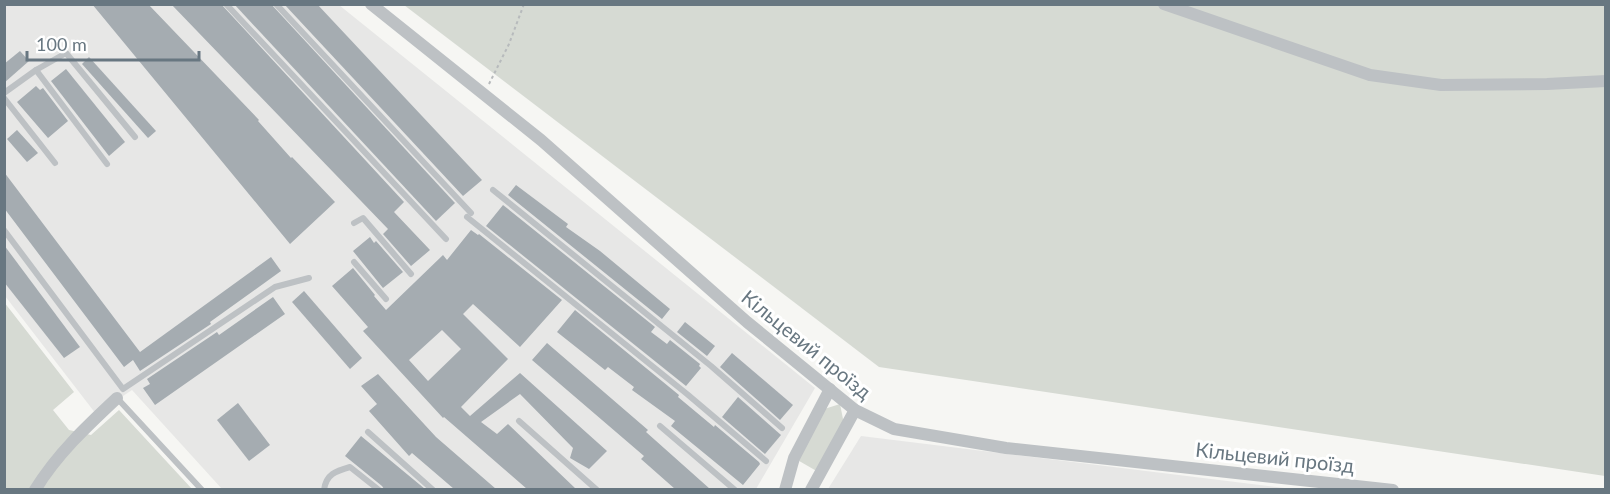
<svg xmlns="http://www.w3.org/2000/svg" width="1610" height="494" viewBox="0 0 1610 494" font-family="Lato,sans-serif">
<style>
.built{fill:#e7e7e6}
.green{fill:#d6dad3}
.building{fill:#a5acb1;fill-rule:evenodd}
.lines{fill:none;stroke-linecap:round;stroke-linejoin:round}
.path{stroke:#b7babc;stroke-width:2;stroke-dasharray:3 3;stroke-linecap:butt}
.lane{stroke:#bdc1c4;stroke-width:6}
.street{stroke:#bdc1c4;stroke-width:12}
.labels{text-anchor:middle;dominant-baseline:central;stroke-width:6;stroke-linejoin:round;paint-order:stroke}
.street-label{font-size:20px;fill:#687781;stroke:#fff}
</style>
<rect width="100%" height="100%" fill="#f6f6f3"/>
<g class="built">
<path d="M5 5H339L815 388 756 489H222L132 390 96 414 5 296Z"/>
<path d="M861 436 1293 489H828Z"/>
</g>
<g class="green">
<path d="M404 5H1605V476L879 367Z"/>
<path d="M4 302 74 392 53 410 69 430 91 435 119 410 192 489H5Z"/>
<path d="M840 404 845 429 820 473 794 458 818 411Z"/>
</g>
<g class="building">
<path d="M92 4H148L259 120 258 121 291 158 292 157 335 202 290 244Z"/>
<path d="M171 4H221L404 202 394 212 430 250 411 266 383 234 388 229Z"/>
<path d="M234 4H271L455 203 436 221Z"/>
<path d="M284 4H317L482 180 463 196Z"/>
<path d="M20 51 29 61 4 83V64Z"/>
<path d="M89 57 156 131 148 138 82 64Z"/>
<path d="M66 69 125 142 109 156 51 81Z"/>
<path d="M36 86 40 90 43 88 68 121 48 138 17 102Z"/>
<path d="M17 130 38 153 27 162 7 139Z"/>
<path d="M4 172 140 352 271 257 281 271 210 322 211 324 140 371 133 360 124 367 4 208Z"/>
<path d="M516 185 568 224 566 227 600 251 670 309 662 319 508 195Z"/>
<path d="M503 205 655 327 651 332 667 344 670 340 700 364 699 366 701 368 686 386 486 226Z"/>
<path d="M471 230 478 235 479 234 562 300 520 347 473 304 463 314 508 359 461 407 470 416 520 373 607 451 589 469 570 458 573 448 520 394 481 422 497 434 508 424 576 489H527L444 417 443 418 363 331 368 327 332 286 353 268 375 295 374 296 386 310 443 255 447 260ZM442 330 461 349 428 381 409 360Z"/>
<path d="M370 237 374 243 376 241 403 272 383 288 353 251Z"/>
<path d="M4 245 80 347 64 358 4 282Z"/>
<path d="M304 291 362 358 350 369 292 302Z"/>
<path d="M273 297 285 314 155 405 143 388 150 384 147 379 217 332 219 335Z"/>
<path d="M575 310 679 395 678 397 714 427 715 425 759 462 760 464 743 485 671 426 675 421 632 390 634 387 608 367 605 370 557 332Z"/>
<path d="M685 322 715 346 707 356 677 332Z"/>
<path d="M547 343 648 430 646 432 710 489H675L641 459 644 456 532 360Z"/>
<path d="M732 353 793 405 780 420 720 367Z"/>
<path d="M378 374 436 437 496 489H454L412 453 409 456 369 411 377 404 361 386Z"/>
<path d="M738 397 781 435 765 454 722 417Z"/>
<path d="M238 403 270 445 249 461 217 420Z"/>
<path d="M361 436 402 470 425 489H384L382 486 345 456Z"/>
</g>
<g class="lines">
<path class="path" d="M489 84 509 44 524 4"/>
<g class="lane">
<path d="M226 4 446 239"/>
<path d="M276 4 471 213"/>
<path d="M36 70 66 53 135 137"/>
<path d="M4 93 36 70 107 164"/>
<path d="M4 98 55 163"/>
<path d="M493 190 711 366 782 428"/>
<path d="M467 217 687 394 766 461"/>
<path d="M354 223 363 218 411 274"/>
<path d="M4 230 123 389 275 287 309 278"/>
<path d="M354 262 386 299"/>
<path d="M117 398 202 490"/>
<path d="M519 421 597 490"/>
<path d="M660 426 735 490"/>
<path d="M368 432 433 490"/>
<path d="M324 490C326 474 336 471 350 467L379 490"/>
</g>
<g class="street">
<path d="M371 4 541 140 747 322 855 410 894 429 1006 448 1393 490"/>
<path d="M1164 4 1370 75 1441 85 1547 84 1606 81"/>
<path d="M35 490C57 454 87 426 117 398"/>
<path d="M785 490 794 458 830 389"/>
<path d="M811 490 855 410"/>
</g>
</g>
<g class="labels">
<g class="street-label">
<text transform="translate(807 344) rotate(39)">Кільцевий проїзд</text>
<text transform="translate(1275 457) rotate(6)">Кільцевий проїзд</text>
</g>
</g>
<rect width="1610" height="494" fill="none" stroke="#687781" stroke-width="12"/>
<path d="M27 51v9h172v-9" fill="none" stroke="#687781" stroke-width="3"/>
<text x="36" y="51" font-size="18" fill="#687781" stroke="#ffffff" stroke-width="4.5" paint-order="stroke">100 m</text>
</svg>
